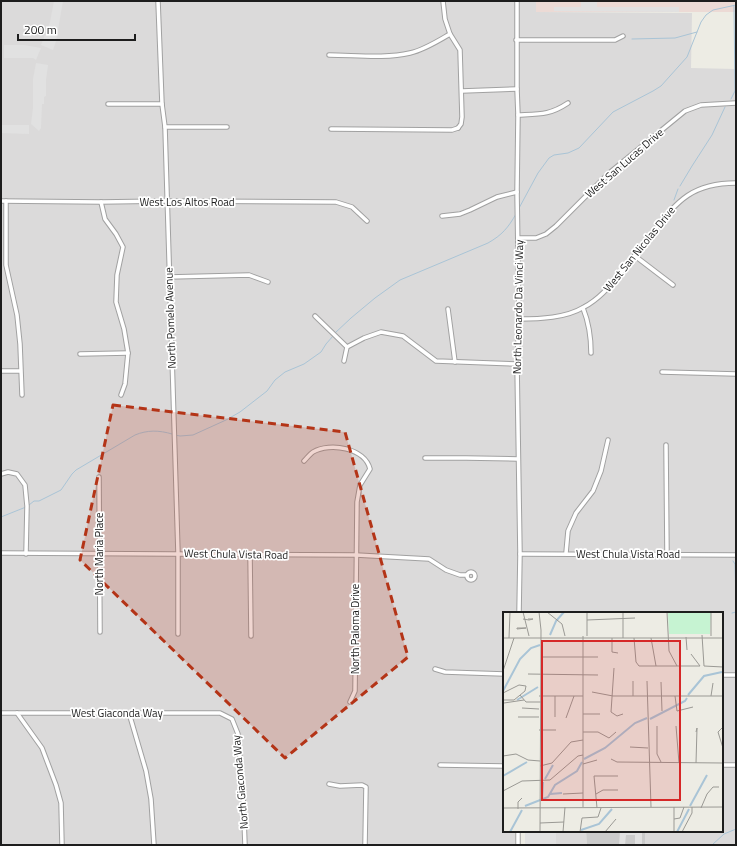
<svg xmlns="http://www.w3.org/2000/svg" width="737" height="846" viewBox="0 0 737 846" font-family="'Titillium Web',sans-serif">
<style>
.residential{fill:#dbdada}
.commercial{fill:#ecdad5}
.religious{fill:#cbcbcb}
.parking{fill:#e1e1e1}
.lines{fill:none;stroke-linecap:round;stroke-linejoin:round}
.stream{stroke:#a9c4d6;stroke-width:1}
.street-casing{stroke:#a1a1a1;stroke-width:5.5}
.street{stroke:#fff;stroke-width:3.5}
.marked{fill:#b43417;fill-opacity:0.2;stroke:#b43417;stroke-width:3;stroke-dasharray:8 5;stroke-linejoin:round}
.labels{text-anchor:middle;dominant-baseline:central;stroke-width:3.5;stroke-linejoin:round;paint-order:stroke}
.street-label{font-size:11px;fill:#1d1d1d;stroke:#fff}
.inset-river{fill:none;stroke:#a9c4d6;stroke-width:2}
.inset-road{fill:none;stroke:#9a9994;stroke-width:1}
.view{fill:#d62828;fill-opacity:0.15;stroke:#d62828;stroke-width:2}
.inset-edge{fill:none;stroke:#1d1d1d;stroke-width:2}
</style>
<rect width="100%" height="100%" fill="#edece4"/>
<g class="residential">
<path d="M1 1H536V12L692 13 691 68 736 69 735 845H645V831H722V613H504V831H515V845H1Z"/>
<path d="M556 831H586L587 845H556Z"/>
</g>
<rect class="commercial" x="536" y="1" width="200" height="11"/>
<path class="religious" d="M586 831H645V845H587Z"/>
<g class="parking">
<path d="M54 1H63L56 41 53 50 41 45 50 22Z"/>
<path d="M581 1H597V7H679V12L554 11V7H581Z"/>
<path d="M4 45H24L41 48 36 60 33 58H4Z"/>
<path d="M36 63 48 65 46 80V96L44 97V104H42L41 128 39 131 31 124 33 108V79Z"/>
<path d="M1 125H29V134L1 133Z"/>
<path d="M556 831V845H525V832Z"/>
<path d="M620 831H642V845H635V835H626L625 845H619Z"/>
</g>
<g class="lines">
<g class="stream">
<path d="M632 39 675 38 697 32"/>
<path d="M731 99 735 91 734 6"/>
<path d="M680 186 692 166 712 135 725 107"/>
<path d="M674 200 678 189"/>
<path d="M518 210 538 173 549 158 554 155 568 153 579 148 613 112 653 91 661 86 687 57 701 22 706 15 713 10 736 5"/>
<path d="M335 333 351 318 375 298 400 280 488 243C502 235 508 228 516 214"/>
<path d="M175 435 180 436 193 435 226 420 240 412 267 391 275 380 285 372 304 364 321 352 326 344 333 336"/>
<path d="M29 505 34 501H39L61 490 72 474 76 470 135 435C147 430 159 430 172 434"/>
<path d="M1 517 26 507"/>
<path d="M733 561 735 564 736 601"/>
<path d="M732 613 736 612"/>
<path d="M712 845 724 834 736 829"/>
</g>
<defs>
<g id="street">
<path d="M158 1 162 104 165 127 178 553V634"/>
<path d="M443 1 445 19 450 34 460 50 462 117 461 124 458 128"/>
<path d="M517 1V89L518 115 517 192 519 319 517 364 520 554 519 613"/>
<path d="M516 40H615L623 36"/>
<path d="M329 55C354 55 385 59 410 53 424 50 438 41 450 34"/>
<path d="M462 91 517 89"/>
<path d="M108 104H162"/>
<path d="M518 115C540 114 550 115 568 103"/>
<path d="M165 127H227"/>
<path d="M331 129 452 130 458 128"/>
<path d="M1 201 101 202 166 201 336 202 352 207 367 221"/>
<path d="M6 201V265L17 315 20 344 22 395"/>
<path d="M101 202 105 219 116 234 123 247 117 275 116 302 124 329 128 353 125 384 121 395"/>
<path d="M442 216 460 214 470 210 497 197 517 192"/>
<path d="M519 238H536L546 234 556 226 608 174 685 111 701 105 736 103"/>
<path d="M635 256 673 285"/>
<path d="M169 277 249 275 268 282"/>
<path d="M583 308C589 323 591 337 591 353"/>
<path d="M448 309 455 362"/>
<path d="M315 316 347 347"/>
<path d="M519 319C540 319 566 318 584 307 599 299 609 287 620 274 631 260 642 246 654 231 678 200 693 183 736 183"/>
<path d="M80 354 128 353"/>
<path d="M344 361 347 347 364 338 381 332 403 336 436 361 517 364"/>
<path d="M1 371H20"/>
<path d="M662 372 736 374"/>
<path d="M666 445 667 554"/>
<path d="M425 458H466L518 459"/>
<path d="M304 461C307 458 310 454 313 452 330 442 365 448 370 469L360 485 357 502 355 691 350 702"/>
<path d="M1 474 8 472 17 474 25 485 27 506 26 554"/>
<path d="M99 477 100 632"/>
<path d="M1 553 356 555 429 559 446 570 460 575H467"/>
<path d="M566 553 568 531 576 513 593 491 601 471 608 440"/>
<path d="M250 554 251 636"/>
<path d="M520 554 736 555"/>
<circle cx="471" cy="576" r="4"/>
<path d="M435 669 445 672 504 674"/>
<path d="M722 675H736"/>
<path d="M1 713H220L232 719 238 734 243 793 245 845"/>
<path d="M17 713 42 748 56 785 61 803 62 845"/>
<path d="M129 713 146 771 151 799 154 845"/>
<path d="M440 765 504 766"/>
<path d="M722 765H736"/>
<path d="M329 784 340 786 362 785 366 787 365 845"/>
<path d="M518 845V831"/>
</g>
</defs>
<use href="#street" class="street-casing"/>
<use href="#street" class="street"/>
</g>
<path class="marked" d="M113 405 345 432 408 657 285 758 80 560Z"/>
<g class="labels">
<g class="street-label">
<text transform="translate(624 163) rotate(-41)">West San Lucas Drive</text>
<text x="187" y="202">West Los Altos Road</text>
<text transform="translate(639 249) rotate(-51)">West San Nicolas Drive</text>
<text transform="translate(518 307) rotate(-89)">North Leonardo Da Vinci Way</text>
<text transform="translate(170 318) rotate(-92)">North Pomelo Avenue</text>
<text transform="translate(99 554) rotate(-90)">North Maria Place</text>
<text transform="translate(236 554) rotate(1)">West Chula Vista Road</text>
<text x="628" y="554">West Chula Vista Road</text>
<text transform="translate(355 629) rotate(-90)">North Paloma Drive</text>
<text x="117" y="713">West Giaconda Way</text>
<text transform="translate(240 782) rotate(-95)">North Giaconda Way</text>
</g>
</g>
<g transform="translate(503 612)">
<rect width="220" height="220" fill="#edece4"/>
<path d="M165 0H208L207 22H166Z" fill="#c6f3d2"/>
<path class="inset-river" d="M47 23 53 9 61 0M0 79 17 47 28 36 37 33M185 83 201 64 219 60M14 88 35 75M147 107 182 89 184 86M81 147 102 136 132 111 144 106M0 164 24 150M42 167 50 153M47 182 59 181M39 187 40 170M22 194 45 185 52 173 74 159 79 150M187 194 204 163M78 218 96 212 109 197M7 220 19 198M174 220 186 197"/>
<path class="inset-road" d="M20 0 26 24M36 0 38 18 37 220M44 0 59 12 62 24M164 0 166 39 174 54M220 4V57M20 7 26 8 30 7H25M84 8 132 6M14 16H23L14 17ZM199 23 201 54 220 55M80 24V195M84 24V0M208 24V0M183 25 184 38M0 26H220M6 26 7 0M109 26V40L115 41M120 26V0M131 26 133 50 136 54H197M148 26 153 54M188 42 197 54M38 45H95M111 56 108 100 114 104 120 102M0 59 11 26M25 62 95 63M130 69V84M144 69 148 195M158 70 159 99M89 80 110 84H220M0 81 16 73 23 74 22 79 11 88H0M17 83 23 90H38M36 84H80M52 84V105M172 84 174 99 190 95M208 84 210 71M1 91 21 88M19 96 36 97M80 102H97M15 105H36M63 106 71 84M154 114V142L158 150M173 114 176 151M220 115 215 120 220 136M36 118H53M80 120H95L106 126 113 120M193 120 194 116 193 151M127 135 145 136M0 144 13 142 25 148 37 149M108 147 114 150 220 151M80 152 94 148M37 154 49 151 68 130 80 128M91 164 94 196M91 164H115M0 179 19 169 47 168 75 144 80 143M60 182 80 181M93 182 100 178H115M0 196 220 195M198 196 204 182 210 175H216M15 197V190L19 186M171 207 177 206 181 195M37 211 61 210M60 220 62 195M77 220 79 206 95 205 98 196M102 220 113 207M171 220V195M179 220 189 201V195"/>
<path class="view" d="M39 29H177V188H39Z"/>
<rect width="220" height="220" class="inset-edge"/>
</g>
<rect width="737" height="846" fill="none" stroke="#1d1d1d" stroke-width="4"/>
<path d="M18 34v6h117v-6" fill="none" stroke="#1d1d1d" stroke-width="2"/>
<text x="24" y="34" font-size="12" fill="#1d1d1d" stroke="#ffffff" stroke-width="3" paint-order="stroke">200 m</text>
</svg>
